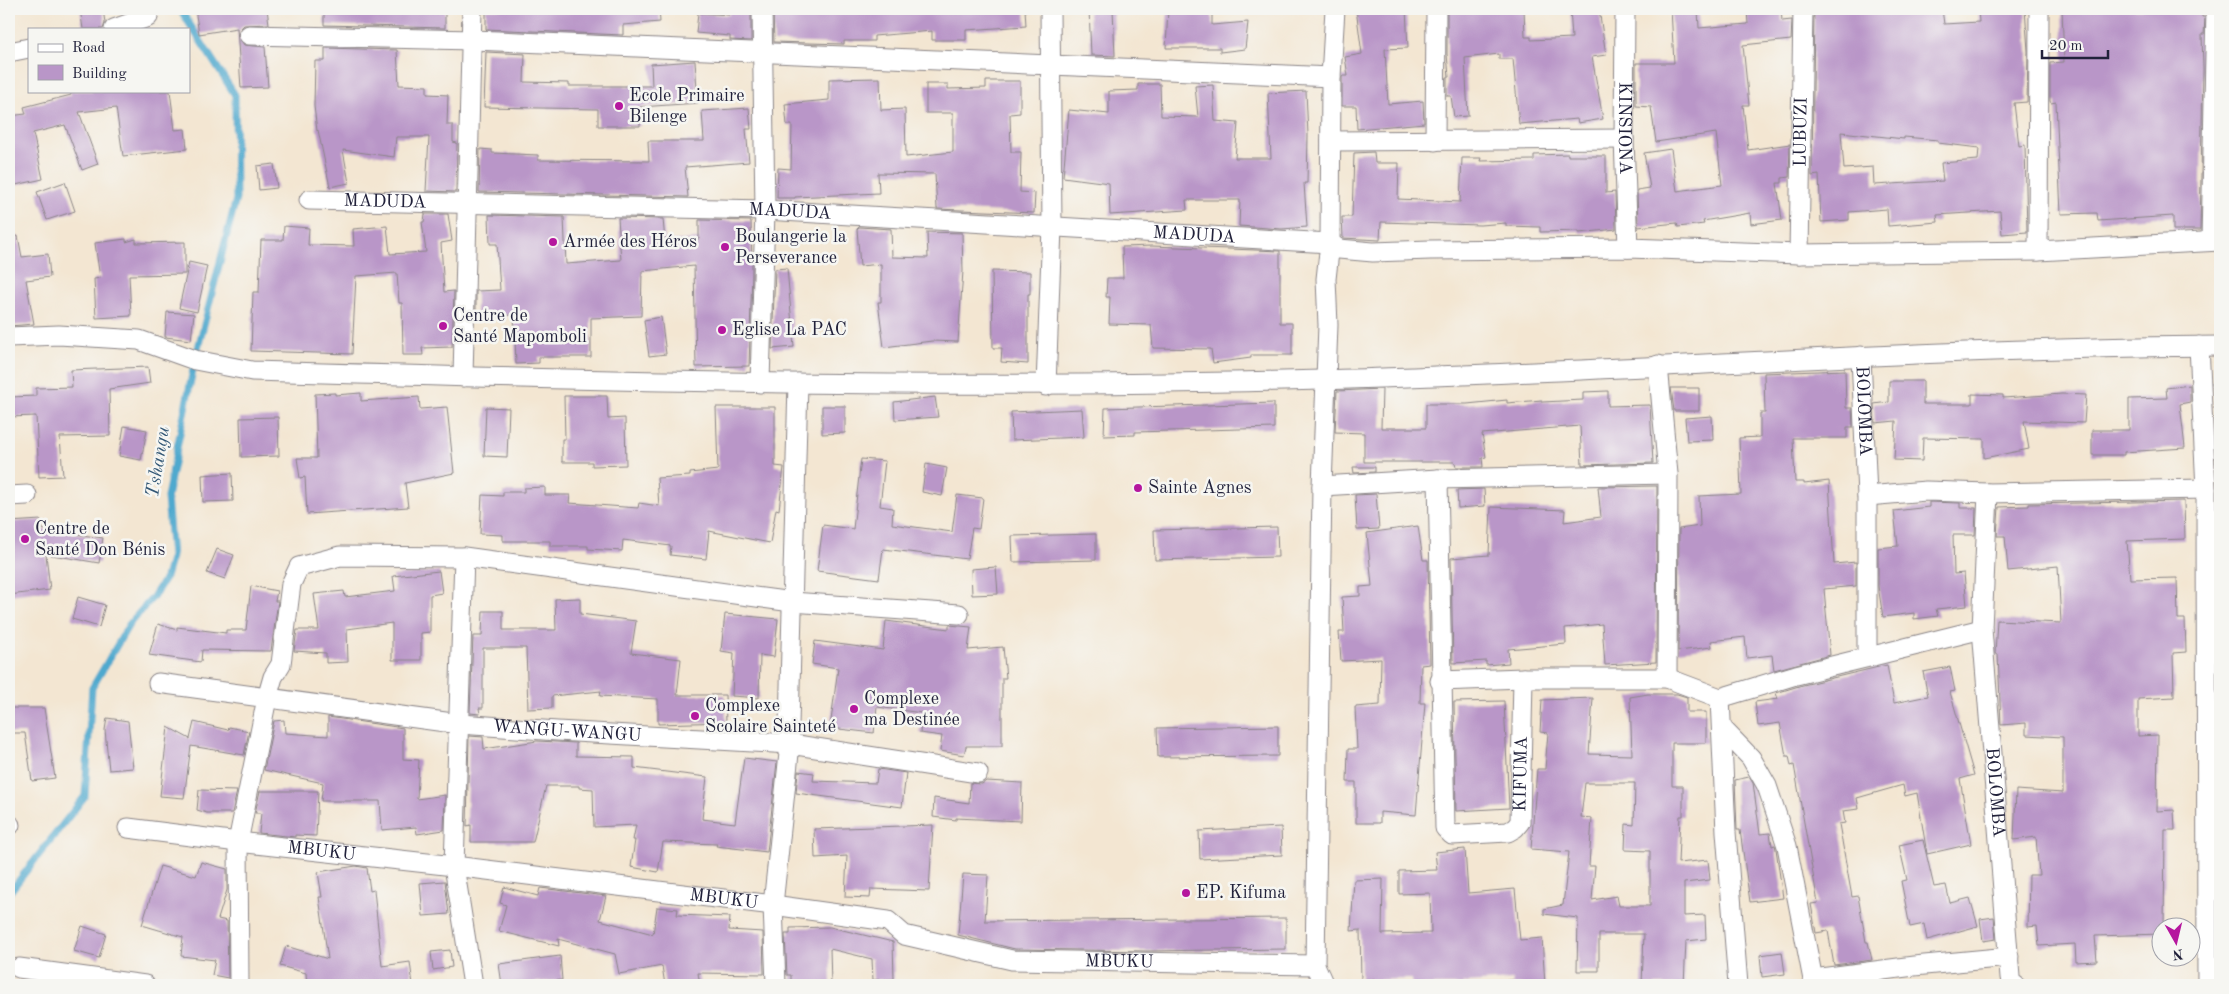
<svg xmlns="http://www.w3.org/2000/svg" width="2229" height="994" viewBox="0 0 2229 994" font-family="'Old Standard TT',serif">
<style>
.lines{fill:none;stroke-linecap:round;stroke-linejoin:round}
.stream{stroke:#50a9ce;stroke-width:7}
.building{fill:#b996c8;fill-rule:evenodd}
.street-casing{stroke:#8a8486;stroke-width:21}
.street{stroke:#fff;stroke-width:19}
.poi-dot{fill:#b5179e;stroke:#f6f6f2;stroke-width:2}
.labels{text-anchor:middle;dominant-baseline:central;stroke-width:5;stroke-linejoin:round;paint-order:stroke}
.poi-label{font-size:18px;fill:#22223b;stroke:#f6f6f2;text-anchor:start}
.street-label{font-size:18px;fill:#22223b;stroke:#f6f6f2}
.water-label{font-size:19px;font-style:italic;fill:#345876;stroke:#f6f6f2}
</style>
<rect width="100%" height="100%" fill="#f6f6f2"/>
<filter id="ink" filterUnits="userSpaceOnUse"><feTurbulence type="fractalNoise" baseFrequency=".02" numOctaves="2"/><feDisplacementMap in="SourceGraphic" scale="10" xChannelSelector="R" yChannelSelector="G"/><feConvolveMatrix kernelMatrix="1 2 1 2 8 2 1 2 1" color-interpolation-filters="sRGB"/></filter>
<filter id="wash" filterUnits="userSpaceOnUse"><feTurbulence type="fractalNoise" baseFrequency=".0096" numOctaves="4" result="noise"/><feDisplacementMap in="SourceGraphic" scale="20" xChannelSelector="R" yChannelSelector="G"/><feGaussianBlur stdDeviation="1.12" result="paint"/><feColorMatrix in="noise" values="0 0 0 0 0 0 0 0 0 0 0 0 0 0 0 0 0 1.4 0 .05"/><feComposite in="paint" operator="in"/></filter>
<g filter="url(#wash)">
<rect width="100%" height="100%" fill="#f3e6d2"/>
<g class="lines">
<path class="stream" d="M9 893 85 796 92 688 130 623 153 597 166 577 172 556 167 497 195 360 236 199 235 95 180 9"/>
</g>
<g id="blocks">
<g class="building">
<path d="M80 9H103L105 23 103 29H83Z"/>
<path d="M195 9H267L269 24 244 25 240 29 238 35 244 45 265 47 268 87 241 88 237 28 199 34Z"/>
<path d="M324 9H445V28L324 25Z"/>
<path d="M486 9H659L660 22 623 25V35L486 29Z"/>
<path d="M729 9H751V41L730 40V36L696 33 698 13 729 15Z"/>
<path d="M773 9H1025L1026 26 966 30V40H932V31L874 36V41H844V44L774 42Z"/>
<path d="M1089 9H1113L1115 56 1091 55Z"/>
<path d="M1168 9H1212V25L1248 22 1245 49 1220 52V48H1166Z"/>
<path d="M1356 9H1406L1408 48 1385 49 1388 104 1423 101 1424 123 1357 129 1356 106H1342V76H1348L1345 57 1362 54Z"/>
<path d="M1447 9H1524L1525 37H1531V40L1572 38 1570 9H1599L1606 55 1592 57 1603 119 1578 123 1577 119 1519 124 1513 59H1499V54L1465 58 1468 116 1454 117 1451 96H1447V77H1449L1447 54Z"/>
<path d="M1671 9H1698L1699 28 1748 24 1747 9H1781L1782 21 1792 20 1791 40 1743 45 1749 105H1743L1748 150 1790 144 1789 177 1782 178V183H1777L1782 220 1751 224 1750 213 1703 221 1704 224 1678 227 1677 223 1638 227 1637 190 1650 188 1644 153 1671 149 1677 191 1722 185 1716 133 1656 142 1651 107 1636 106V63H1674Z"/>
<path d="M1814 9H1942L1944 24 1979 22 1978 9H2025L2028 51 2027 102 2014 103 2019 146 2025 145 2027 232 2002 234 2000 211 1937 215 1938 222 1888 226 1887 209 1849 212V220L1821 222 1819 175 1812 176ZM1841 132 1904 139V137L1938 140V143L1979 148 1978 160 1941 163 1943 181 1874 185 1873 167 1844 169Z"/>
<path d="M2062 9H2202V17H2205L2204 34H2202L2203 69 2200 230H2173V216L2098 221 2097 213 2061 214 2056 102 2051 103 2050 101V63L2064 62Z"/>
<path d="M325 48 397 50 399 85 427 86V94L448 95 447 125H453V142L457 143 456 192 426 191 429 137H396L394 157 343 150 349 183 330 187 318 130 317 131 314 106 315 61H325Z"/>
<path d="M486 52 525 54 524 82 569 83V86H652L651 64 695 61 698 103 640 107V126H598V109L484 107Z"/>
<path d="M880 78 881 110 905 109 906 157 953 152V113H926V84H948V89L986 88V81H1020V113L1010 114 1011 152H1021L1020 192 1035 193 1034 213 937 209 935 174 878 173 879 193 795 197V198H777L778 168 791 169 792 125H787L785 104 829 100V79Z"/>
<path d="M1138 84H1160L1161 116 1198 117 1195 86 1213 85 1215 121 1238 123 1235 158H1271L1268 93 1306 91 1308 135 1307 183H1304L1307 227 1282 229 1239 226 1240 200H1186L1187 210 1110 215 1109 183 1063 177 1069 110 1109 114V91L1138 90Z"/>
<path d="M70 91H170L175 130 185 129 187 149 123 156 116 108 79 112 98 164 82 170 65 125 33 133 43 179 11 186 9 175V116L26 114 24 107 71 95Z"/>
<path d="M749 108 751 129H746L749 162 685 167 688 197 479 192 480 149 492 150V153L538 155V160L649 161 648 141H704L702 111Z"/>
<path d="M1374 152 1375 163H1399L1398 199 1460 202 1462 158H1481L1480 161 1534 160V155L1568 154V156H1606V193L1615 192 1616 229 1579 233V231L1540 232V227L1506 226V223L1480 225 1381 222 1380 240 1343 238 1342 217H1352L1354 153Z"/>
<path d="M274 164 277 188 259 190 257 166Z"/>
<path d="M65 182 75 211 47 220 37 192Z"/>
<path d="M425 214H448L452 241 441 243 444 292 454 291 452 347 422 348 423 355H403L402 303H399L397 273 356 276 352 354 251 351 253 292H259L261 240H283L284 226 309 228 308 245 354 246 353 229 387 226 390 254 426 252 422 222H424Z"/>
<path d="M489 215 564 217 566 264 621 260 618 218 663 219 665 241 699 239V220L751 221 752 271 749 366 696 367 694 266 642 271 641 316 591 318V357H539V363L516 364 514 315 476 316V291L500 290 497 244H490Z"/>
<path d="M859 227 891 229 892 257 928 258 927 232 962 233 963 271 958 342 932 341 884 347 878 302H881V264L860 266 857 229Z"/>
<path d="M18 236 22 257 48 254 50 277 26 280 34 324 9 326V237Z"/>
<path d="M126 239V242L136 239V243L185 242V274L129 275 131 316 96 318 94 279 100 278 95 243Z"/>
<path d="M1152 246 1280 251V323H1292V355H1251V358L1213 363 1211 349 1153 348 1151 325 1109 324 1110 297H1106L1107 278H1123L1122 247Z"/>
<path d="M189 262 207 266 197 312 179 308Z"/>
<path d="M787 268 794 347 772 349 775 269Z"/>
<path d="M992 271 1030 272V294H1028V364L1001 362 1002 348H993Z"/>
<path d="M167 312 194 314 191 340 165 337Z"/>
<path d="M661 317 666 354 649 356 644 320Z"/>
<path d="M148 367 150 383 109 389 110 436 60 437 63 476 39 477 36 416 9 417V397L36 396V388L72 387 71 370Z"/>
<path d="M1845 370 1846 408H1852L1853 427H1847V438H1793L1795 482H1804V484L1829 481 1834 564 1856 562V586L1824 589 1830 655 1774 670 1772 655 1747 658 1745 637 1711 641 1712 647 1678 651 1679 529 1700 526 1699 496 1741 494 1739 438 1760 437V413H1765L1764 373Z"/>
<path d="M1889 381H1923V404H1972V394L2003 395V398L2062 394 2086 395 2084 423 2024 421 2029 449 1984 458V439L1923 438 1922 461 1894 460 1896 421 1875 423 1874 404 1889 402Z"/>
<path d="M2190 385V402L2180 404 2185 448 2124 452V455H2092V430H2129V399L2167 398 2166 388Z"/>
<path d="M1671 388H1699V411H1674Z"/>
<path d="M1382 389 1381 428H1426V404H1467L1507 400V403L1542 400V402L1583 400V392L1608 391V406L1650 405 1653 463 1582 465 1580 426 1482 434 1486 457 1482 458 1483 467H1456L1455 462H1364V433L1335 432 1337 391Z"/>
<path d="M335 393V395L361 393V401L419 397 420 409 447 407 454 473 405 483 408 507 307 514 305 477 300 478 297 458H317L315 394Z"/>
<path d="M564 396H607L608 419 625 418 626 465 592 466V462H562V439H565Z"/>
<path d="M935 397 938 417 895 420 894 402Z"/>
<path d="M1274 403V428L1135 432V435L1104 436 1105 408Z"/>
<path d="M822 406H845V433L822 434Z"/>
<path d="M486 407 509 408 507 457 484 456Z"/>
<path d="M716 407H775V466L784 467 779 510 776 509 770 543 709 531 706 559 670 555 671 546 623 540 622 551 588 549V546H550V541H503V535L480 534 482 495 503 496V492H524V488L545 487V495H570L569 503 638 508 639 503 659 506 657 478 690 476V473L718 470Z"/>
<path d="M1082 409 1084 437 1012 440 1011 412Z"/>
<path d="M1712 416 1713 440 1687 441 1685 418Z"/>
<path d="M278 417 279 456 241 457 240 418Z"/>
<path d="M124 426 147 430 141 460 119 456Z"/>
<path d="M861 459 885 461 880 506 893 508 892 524 952 532 957 495 983 498 979 529 972 528 967 559 883 549 879 579 817 571 823 525 853 529Z"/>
<path d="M926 464 947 468 942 496 922 492Z"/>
<path d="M1353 467H1375V472L1354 473Z"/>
<path d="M232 473 233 501 203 502 202 475Z"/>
<path d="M1657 486 1656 662 1605 665 1602 624 1565 628 1566 644 1508 649 1509 663 1486 665V661L1453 663 1451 558 1489 555 1491 507 1565 510 1564 522 1601 517 1598 487Z"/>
<path d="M1484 489 1485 506 1458 508 1457 490Z"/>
<path d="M1376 494 1379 529 1357 530 1355 495Z"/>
<path d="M2184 501 2185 539 2127 541 2130 579 2177 578 2178 619H2185L2186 652 2173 653 2174 697 2138 699V736L2158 735 2157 811 2174 810 2175 830H2165L2164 926H2162V934L2095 936 2097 961 2076 962 2075 944 2039 946 2037 926 2028 927 2029 875H2039L2036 837 2014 840 2016 790 2063 793V737L2026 735V723L2001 725 1998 654H1995L1997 620 2061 623 2058 566 2008 571 2005 536H1997L1999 507 2029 506V504Z"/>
<path d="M1929 502 1960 503V508H1976L1975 535H1953L1954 574 1964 573 1967 606 1936 609 1938 616 1914 619V613L1883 617 1878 586V548L1898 546 1894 511 1929 507Z"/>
<path d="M41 520 42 529 103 538 99 563 46 554 50 590 9 595V522Z"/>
<path d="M1418 526 1423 560H1428L1430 664 1421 665 1420 703H1425L1416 815 1380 812V823H1356V782H1347L1348 749H1357L1355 707 1380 705 1381 659 1341 661 1339 632H1344L1342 597 1360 596V587L1372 586 1367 533Z"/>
<path d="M1277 527 1278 557 1155 560 1154 530Z"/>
<path d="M1096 534V560L1013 562 1012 536Z"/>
<path d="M217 549 234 555 225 579 207 573Z"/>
<path d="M996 567 998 594 972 595 971 569Z"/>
<path d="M439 571 442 593 430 595V632L421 633V660H392V623L347 629 348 662 326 663V653L294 651 297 630H319L314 594 344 591 345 597 395 591 393 576Z"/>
<path d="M251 586 277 591 275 601H278L271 651 202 650 201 662 149 655 158 624 177 630V627L226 633V630H246Z"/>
<path d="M78 597 105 605 99 627 72 619Z"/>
<path d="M580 598V614L636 621 631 653 681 659 677 695H725L726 722 658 724V699L600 696 601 691 552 696V708L528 709 526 648H483V708H479L480 714 470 713 473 636H482L483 611H503V630H556L555 599Z"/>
<path d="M725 614 778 619 774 657 760 655 759 698 732 696 734 653 721 651Z"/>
<path d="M886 621 949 629V625L971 627 968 650 1003 647 1006 678H1002V746H966L964 755 940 751 942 736 920 733 922 713 877 707 874 733 830 728 838 668 812 664 815 641 883 650Z"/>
<path d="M1887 665 1894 703 1928 696 1923 672 1950 667 1955 691 1950 692 1974 775 1960 779 1971 844 1927 854 1917 793 1905 796 1903 785 1857 798 1859 809 1843 811 1845 823 1839 824 1852 897 1858 896 1866 942H1868L1872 960 1834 965 1828 931 1816 933 1811 904 1818 903 1794 765 1791 766 1789 756H1786L1780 723 1758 726 1755 702 1778 699 1776 693 1799 686Z"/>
<path d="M1648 694H1677L1687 697V712H1706V743H1672V786H1683V816H1680L1678 863 1708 860 1710 880 1684 883V916L1705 915 1706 939 1686 941 1684 985H1642L1644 934H1599V971H1577L1578 918 1544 914V909L1563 905 1569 852 1531 849 1537 769H1545L1548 733 1540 732 1542 700 1593 698 1589 754 1632 755 1630 697ZM1585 783H1635L1634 825 1626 824 1625 850 1650 851V906H1619L1617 896 1592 900 1595 866H1589L1592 818 1581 817Z"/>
<path d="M1504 701 1509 808 1456 811 1454 702Z"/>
<path d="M9 708H44L55 778 32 781 25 733H9Z"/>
<path d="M328 717 403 728V759L419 760 417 799 445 795 444 830 417 834 416 827 382 830 380 801H321L323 783 264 770 274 721 284 720 285 733 328 736Z"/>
<path d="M107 718 128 721 133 768 109 770 105 730Z"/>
<path d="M194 722 228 730 229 727 249 731 244 755 191 746 184 798 160 796 168 727 190 739Z"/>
<path d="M1278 726V756L1158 757 1157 728Z"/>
<path d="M469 736 483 737 484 749 537 741 576 743V756L634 757V768L707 777 702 819 735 823 744 758 777 762 767 852 716 846 717 844 663 842 658 872 631 867 635 840H633L636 825 594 827 593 789 579 788V786H546L533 842H471V825L467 826Z"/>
<path d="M878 769 906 773 902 807 796 793 798 771 814 773 813 781 876 783Z"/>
<path d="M1749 777 1753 783 1760 834 1770 833 1772 846 1775 845 1776 849 1783 898 1750 902 1740 830H1737L1735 780Z"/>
<path d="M986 781 1022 783 1021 821 956 818V820L933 817 934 798 969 803 970 783 982 784Z"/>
<path d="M199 790 237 791 232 813H207L197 810Z"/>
<path d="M260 791H318L316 836 295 835V837L259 833 261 813H255Z"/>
<path d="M933 825 929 891 871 889 870 898 845 897 847 856 815 858 814 829Z"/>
<path d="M1281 827 1282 855 1200 859 1199 831Z"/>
<path d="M1923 840 1934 887 1946 885 1950 903 1970 898 1978 926 1927 940 1924 924 1910 927 1901 881 1907 880 1899 845Z"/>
<path d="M1465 849 1468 893 1515 889 1520 940 1542 938 1545 985H1512L1513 980 1464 983V985H1412V979L1361 980 1360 930 1351 931 1354 880 1383 879 1382 934 1431 933 1430 893 1399 894V871L1437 870 1435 852Z"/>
<path d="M201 862 227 869V890L218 919 227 921 228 978 212 975 215 960 181 956 183 937 142 925 160 866 196 876Z"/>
<path d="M356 866 367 868 370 891 374 890 382 966 410 962 413 985H307L306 973 280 966 286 946 328 959 319 897H322L318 872Z"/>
<path d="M963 874 988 875 985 921 1286 918V949L1147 951 1015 949 958 935Z"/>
<path d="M445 881 449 914 423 916 420 883Z"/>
<path d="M504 887 538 896 540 888 606 896 600 920 653 934 657 907 678 909 677 915 730 917 729 930 763 932 764 974 698 973 700 985H665L662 966 619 974 615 954 558 939 559 946 499 931 506 905 500 903Z"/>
<path d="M1994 917 1996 939 1983 941 1980 919Z"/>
<path d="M82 926 106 934 99 958 74 951Z"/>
<path d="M830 927 893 942 894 979 873 980 872 959 830 949 831 985H791V975H787L785 934H790V928Z"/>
<path d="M450 950 452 967 433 970 431 952Z"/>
<path d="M1782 952 1785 974 1762 977 1760 955Z"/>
<path d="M560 956 562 980 502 985 499 964Z"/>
</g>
</g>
</g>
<g filter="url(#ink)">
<use href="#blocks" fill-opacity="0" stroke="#8a8486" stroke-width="1"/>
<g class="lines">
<defs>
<g id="street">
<path id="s1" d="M1625 9 1624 139 1628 248"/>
<path d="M114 29 148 17"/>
<path d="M249 35 473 40 1331 77"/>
<path d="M9 52 29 48"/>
<path d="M1331 141 1624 139"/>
<path d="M1435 141 1436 9"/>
<path id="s2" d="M309 200 765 210 1330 243 1339 249 1373 252 1430 250 1628 248 1799 254 2038 251 2220 241"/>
<path d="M2211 241 2216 9"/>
<path d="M2038 251 2039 9"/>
<path id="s3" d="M1799 254 1803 9"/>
<path d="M9 337 59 335 139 340 195 360 252 371C608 381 964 390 1321 380 1621 372 1920 348 2220 346"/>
<path d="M2199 346 2206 489 2207 985"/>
<path id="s4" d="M1861 356 1867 496V657"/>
<path d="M1658 365 1668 474 1667 678"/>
<path d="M463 377 472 9"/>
<path d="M760 383 765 210 762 9"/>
<path d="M1046 386 1052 227 1050 9"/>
<path id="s5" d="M1438 479 1445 828 1452 835 1508 832 1515 828 1520 822 1523 678"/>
<path d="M1322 486 1438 479 1668 474"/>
<path id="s6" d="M1988 493 1982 629 2010 977 2011 983 2015 985"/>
<path d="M9 496 27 495"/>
<path d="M1867 496 1926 491 1988 493 2206 489"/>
<path d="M464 557 454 866 473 985"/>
<path d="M1440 681 1523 678H1667L1720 698 1796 675 1982 629"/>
<path id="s7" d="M158 683 460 724 557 731 790 744 978 773"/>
<path d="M1720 698 1726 832 1738 985"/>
<path d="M1723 729 1751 758 1767 786 1787 846 1814 985"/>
<path d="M9 825H10"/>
<path id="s8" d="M128 828 238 842 454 866 773 905 888 921 904 935 1012 960 1315 965"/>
<path d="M19 968 145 985"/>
<path d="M1813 979 1914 966 2009 957"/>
<path d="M239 985 238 842 267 698 273 677 281 664 291 584 299 567 340 556 464 557 792 602 959 614"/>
<path d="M776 985 773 905 790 744 789 725 798 383"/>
<path d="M1324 985 1315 965 1322 486 1328 325 1326 279 1330 243 1331 77 1335 9"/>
</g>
</defs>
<use href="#street" class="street-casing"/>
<use href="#street" class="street"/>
</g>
</g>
<g class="poi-dot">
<circle cx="619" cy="106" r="5"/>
<circle cx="553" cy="242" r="5"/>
<circle cx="725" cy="247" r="5"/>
<circle cx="443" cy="326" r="5"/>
<circle cx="722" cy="330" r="5"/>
<circle cx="1138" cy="488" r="5"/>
<circle cx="25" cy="539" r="5"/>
<circle cx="854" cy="709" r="5"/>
<circle cx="695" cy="716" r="5"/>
<circle cx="1186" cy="893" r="5"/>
</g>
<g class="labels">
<g class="poi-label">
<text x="629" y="96">Ecole Primaire<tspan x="629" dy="21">Bilenge</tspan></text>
<text x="735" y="237">Boulangerie la<tspan x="735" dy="21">Perseverance</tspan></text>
<text x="563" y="242">Armée des Héros</text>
<text x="453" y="316">Centre de<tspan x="453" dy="21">Santé Mapomboli</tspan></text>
<text x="732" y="330">Eglise La PAC</text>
<text x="1148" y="488">Sainte Agnes</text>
<text x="35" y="529">Centre de<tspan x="35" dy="21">Santé Don Bénis</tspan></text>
<text x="864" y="699">Complexe<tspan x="864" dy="21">ma Destinée</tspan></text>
<text x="705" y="706">Complexe<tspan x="705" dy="21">Scolaire Sainteté</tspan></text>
<text x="1196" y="893">EP. Kifuma</text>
</g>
<g class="street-label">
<text stroke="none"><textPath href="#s1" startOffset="119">KINSIONA</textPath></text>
<text stroke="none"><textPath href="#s3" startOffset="122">LUBUZI</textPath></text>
<text stroke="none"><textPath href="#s2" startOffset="76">MADUDA</textPath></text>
<text stroke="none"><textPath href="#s2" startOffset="481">MADUDA</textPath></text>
<text stroke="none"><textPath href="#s2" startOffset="886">MADUDA</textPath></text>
<text stroke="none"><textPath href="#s4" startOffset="55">BOLOMBA</textPath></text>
<text stroke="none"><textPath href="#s7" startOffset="412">WANGU-WANGU</textPath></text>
<text stroke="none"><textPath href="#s5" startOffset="479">KIFUMA</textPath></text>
<text stroke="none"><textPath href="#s6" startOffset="300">BOLOMBA</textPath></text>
<text stroke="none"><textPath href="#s8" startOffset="195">MBUKU</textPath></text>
<text stroke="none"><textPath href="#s8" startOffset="600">MBUKU</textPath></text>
<text stroke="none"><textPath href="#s8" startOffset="1005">MBUKU</textPath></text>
</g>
<g class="water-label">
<text transform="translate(159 462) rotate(-81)">Tshangu</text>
</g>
</g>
<rect width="2229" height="994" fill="none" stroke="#f6f6f2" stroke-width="30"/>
<rect x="28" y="28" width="162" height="65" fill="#f6f6f2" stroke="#a1a1a9"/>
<rect x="38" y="44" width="25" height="8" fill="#ffffff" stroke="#a1a1a9"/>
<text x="72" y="52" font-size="15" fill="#22223b">Road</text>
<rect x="38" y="65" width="25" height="15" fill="#b996c8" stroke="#a1a1a9"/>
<text x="72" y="78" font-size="15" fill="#22223b">Building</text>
<g transform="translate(2176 942) rotate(172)"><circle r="24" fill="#f6f6f2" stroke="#a1a1a9"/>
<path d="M0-4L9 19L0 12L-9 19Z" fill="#b5179e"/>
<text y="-8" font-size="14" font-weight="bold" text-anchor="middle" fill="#22223b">N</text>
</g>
<path d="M2042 50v8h66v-8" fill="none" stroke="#22223b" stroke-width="2.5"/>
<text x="2049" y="50" font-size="15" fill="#22223b" stroke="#f6f6f2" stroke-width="4" paint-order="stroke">20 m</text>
</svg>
